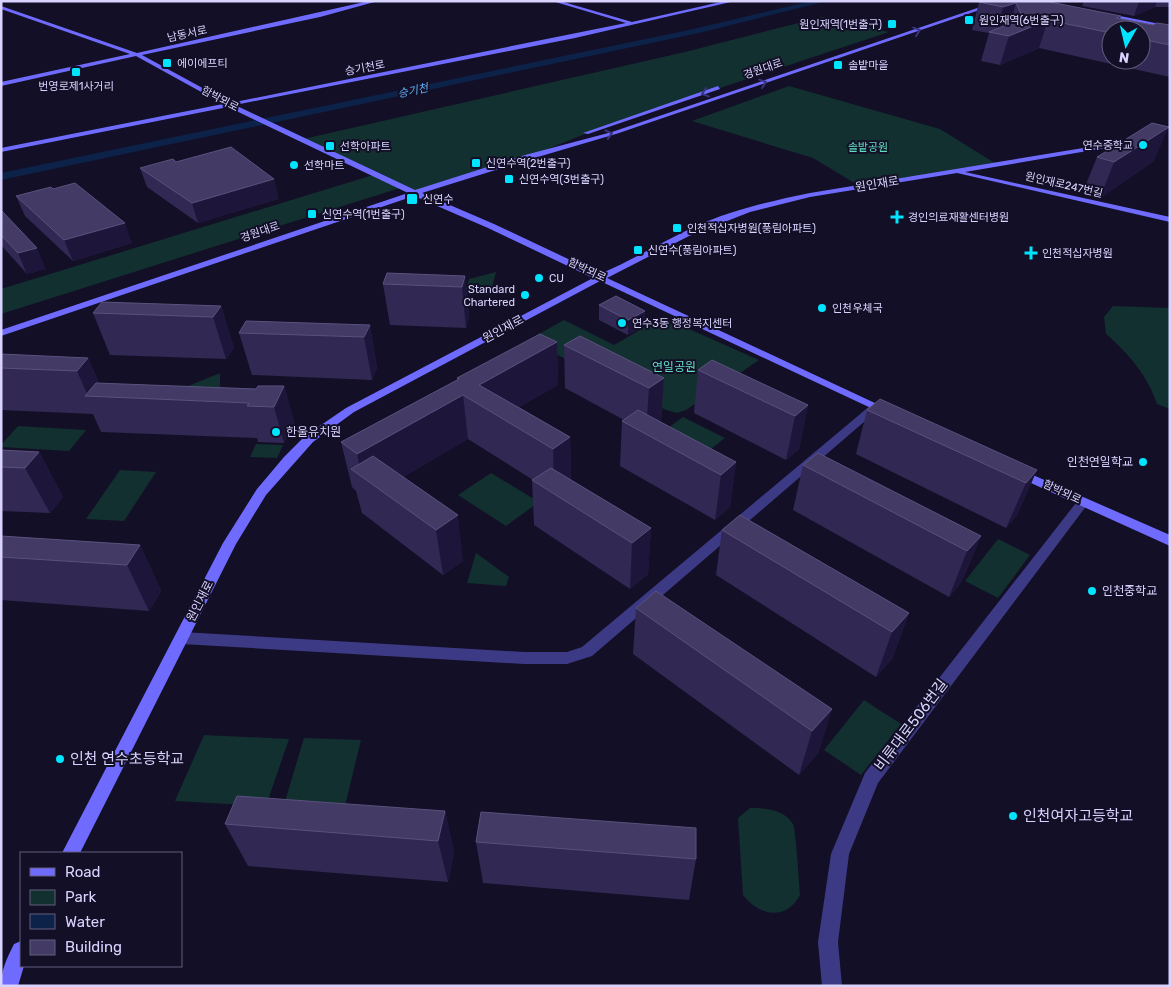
<svg xmlns="http://www.w3.org/2000/svg" width="1171" height="987" viewBox="0 0 1171 987" font-family="Rubik,'Noto Sans KR',sans-serif">
<style>
.green{fill:#12302f}
.water{fill:#0c2248}
.lines{fill:none;stroke-linecap:round;stroke-linejoin:round}
.street{fill:#3d3a85;fill-rule:evenodd}
.secondary{fill:#6f6bff;fill-rule:evenodd}
.wall{fill:#312854;fill-rule:evenodd}
.shaded-wall{fill:#1d163a}
.building{fill:#433a66;stroke:#5a527e}
.oneway{stroke:#38347d}
.poi-dot{fill:#00e5ff;stroke:#130f26;stroke-width:2}
.labels{text-anchor:middle;dominant-baseline:central;stroke-width:4;stroke-linejoin:round;paint-order:stroke}
.far-poi-label{font-size:11px;fill:#d9d4ff;stroke:#130f26;text-anchor:start}
.far-street-label{font-size:11px;fill:#d9d4ff;stroke:#130f26}
.far-water-label{font-size:11px;font-style:italic;fill:#62b6ff;stroke:#130f26}
.far-park-label{font-size:11px;fill:#5fe0c0;stroke:#130f26}
.street-label{font-size:12px;fill:#d9d4ff;stroke:#130f26}
.park-label{font-size:12px;fill:#5fe0c0;stroke:#130f26}
.poi-label{font-size:12px;fill:#d9d4ff;stroke:#130f26;text-anchor:start}
.near-street-label{font-size:15px;fill:#d9d4ff;stroke:#130f26}
.near-poi-label{font-size:15px;fill:#d9d4ff;stroke:#130f26;text-anchor:start}
</style>
<rect width="100%" height="100%" fill="#130f26"/>
<g class="green">
<path d="M822 17 889 32 602 127 528 157 415 193 299 140 685 52Z"/>
<path d="M789 86 940 129 998 165 861 187 813 158 692 121Z"/>
<path d="M373 175 400 188 1 314V289Z"/>
<path d="M496 272 490 295 464 294 469 279Z"/>
<path d="M1113 306 1170 308V409L1157 404C1148 376 1128 353 1106 334L1104 317Z"/>
<path d="M662 317 759 360 686 410 677 413 666 410 528 340 564 320 614 345Z"/>
<path d="M220 373V393L176 391Z"/>
<path d="M683 417 725 438 689 466 647 443Z"/>
<path d="M18 426 86 430 69 451 1 447V445Z"/>
<path d="M256 444 283 445 277 458 250 457Z"/>
<path d="M120 470 156 472 124 521 86 519Z"/>
<path d="M491 473 539 502 506 526 458 495Z"/>
<path d="M998 539 1030 555 998 598 965 581Z"/>
<path d="M476 553 509 577 506 586 467 583Z"/>
<path d="M864 700 901 724 861 775 824 750Z"/>
<path d="M204 735 289 739 266 806 175 801Z"/>
<path d="M304 738 361 740 344 810 283 808Z"/>
<path d="M750 808C765 808 784 809 793 824 796 830 799 884 800 895 786 922 758 915 743 895L738 818Z"/>
</g>
<path class="water" d="M811 1H827L699 33 1 180V173L689 30Z"/>
<g class="lines">
<g class="street">
<path d="M875 404 879 405 881 407 879 409 592 656 567 664H524L182 644 177 642 175 638 177 634 182 632 524 652H567L582 647 871 405Z"/>
<path d="M1083 498 1087 499 1089 502 1087 505 878 783 849 854 838 942 842 986H822L818 942 831 854 865 773 1079 499Z"/>
</g>
<g class="secondary">
<path d="M369 1H378L320 17 142 55 230 103 626 23 552 1H560L632 22 725 1H735L575 38 235 105 415 190 525 155 612 132 998 1H1006L616 134 531 159 422 193 494 224 600 274C633 260 663 241 696 226 732 210 771 201 810 193L1132 140 1136 142 1134 143 965 172 1170 217V222L957 173 810 197 750 212 689 236 607 278 892 411 894 413 888 416 600 281 354 412 313 442 266 495 236 544 80 853H62L223 543 257 489 284 457 305 436 346 408 593 278 488 228 414 196 1 336V330L408 193 228 107 1 152V148L223 104 136 56 1 86V82L130 54 1 9V6L137 53Z"/>
<path d="M1105 13 1170 26V30L1103 16Z"/>
<path d="M718 86 720 89 588 134 583 133Z"/>
<path d="M1017 468 1170 535V546L1013 475 1011 472 1013 469Z"/>
<path d="M21 941V966H24L18 986H1C1 970 7 958 14 944Z"/>
</g>
</g>
<g class="wall">
<path d="M1045 1 1121 16 1120 19 1153 25H1170V77L1039 48 1000 65 981 61 989 33 972 30 979 2ZM1111 30H1141V60H1111Z"/>
<path d="M1084 1H1170V7H1155L1134 16 1082 6Z"/>
<path d="M1097 157 1154 161 1100 198 1083 192Z"/>
<path d="M140 168 274 179 278 199 198 223 147 187Z"/>
<path d="M53 189 132 243 73 261 25 216 16 196Z"/>
<path d="M1 210 46 269 27 274 1 245Z"/>
<path d="M465 276 469 317 466 328 390 325 383 284Z"/>
<path d="M599 305 645 311 644 326 628 335 599 320Z"/>
<path d="M221 306 234 348 226 359 110 355 93 313Z"/>
<path d="M370 325 377 368 372 380 252 375 239 333Z"/>
<path d="M557 342 558 385 519 407 570 437 571 480 651 528 648 574 630 589 534 525 532 480H533L468 439 403 477 463 561 443 575 362 513 356 491 352 487 341 442 458 380 457 378Z"/>
<path d="M564 345 664 378 661 421 660 422 736 462 730 507 715 520 620 466 622 421 624 420 565 388Z"/>
<path d="M1 354 88 358 99 383 256 389 284 386 294 422 284 443 258 442 257 438 101 432 93 414 1 410Z"/>
<path d="M698 370 808 405 799 449 786 460 694 413Z"/>
<path d="M867 410 1037 470 1017 515 1006 528 856 454Z"/>
<path d="M1 450 39 452 63 497 50 513 1 511Z"/>
<path d="M803 465 981 536 962 581 949 597 793 510Z"/>
<path d="M722 530 909 613 892 659 876 677 716 575Z"/>
<path d="M1 536 140 545 161 591 149 611 1 600Z"/>
<path d="M636 608 832 709 818 753 799 775 633 654Z"/>
<path d="M445 811 454 853 448 882 248 866 225 824Z"/>
<path d="M476 842 696 859 689 900 483 883Z"/>
</g>
<g class="shaded-wall">
<path d="M1139 1H1157L1155 7 1134 16Z"/>
<path d="M1016 3 1008 30 996 33 1003 7Z"/>
<path d="M1048 20 1039 48 1000 65 1009 36Z"/>
<path d="M1169 127 1154 161 1100 198 1114 162Z"/>
<path d="M274 179 278 199 198 223 192 203Z"/>
<path d="M125 223 132 243 73 261 64 240Z"/>
<path d="M37 248 46 269 27 274 18 253Z"/>
<path d="M465 276 469 317 466 328 462 287Z"/>
<path d="M221 306 234 348 226 359 213 317Z"/>
<path d="M645 311 644 326 628 335V320Z"/>
<path d="M370 325 377 368 372 380 364 337Z"/>
<path d="M557 342 558 385 501 418 479 385Z"/>
<path d="M88 358 105 397 88 396 77 371Z"/>
<path d="M664 378 661 421 646 431 649 388Z"/>
<path d="M284 386 294 422 284 443 274 407Z"/>
<path d="M463 395 468 439 381 490 362 476 357 454Z"/>
<path d="M808 405 799 449 786 460 795 416Z"/>
<path d="M570 437 571 482 554 493 553 449Z"/>
<path d="M39 452 63 497 50 513 25 468Z"/>
<path d="M736 462 730 507 715 520 721 475Z"/>
<path d="M1037 470 1017 515 1006 528 1026 483Z"/>
<path d="M458 515 463 561 443 575 436 530Z"/>
<path d="M651 528 648 574 630 589 632 543Z"/>
<path d="M981 536 962 581 949 597 967 551Z"/>
<path d="M140 545 161 591 149 611 127 565Z"/>
<path d="M909 613 892 659 876 677 892 632Z"/>
<path d="M832 709 818 753 799 775 812 731Z"/>
<path d="M445 811 454 853 448 882 438 841Z"/>
</g>
<g class="building">
<path d="M983 1H1045L1121 16 1116 18 1153 25 1157 23 1170 25V45L1141 39V30H1111V33L1048 20 1009 36 989 32 1023 18 1016 3 1003 7 979 2Z"/>
<path d="M1152 123 1169 127 1114 162 1097 157Z"/>
<path d="M231 147 274 179 192 203 140 168 173 159 176 162Z"/>
<path d="M75 183 125 223 64 240 16 196 51 187 53 189Z"/>
<path d="M1 210 37 248 18 253 1 235Z"/>
<path d="M387 273 465 276 462 287 383 284Z"/>
<path d="M616 296 645 311 628 320 599 305Z"/>
<path d="M102 302 221 306 213 317 93 313Z"/>
<path d="M246 321 370 325 364 337 239 333Z"/>
<path d="M540 334 557 342 479 385 570 437 553 449 463 395 357 454 341 442 459 379 457 378Z"/>
<path d="M580 336 664 378 649 388 564 345Z"/>
<path d="M1 354 88 358 77 371 1 368Z"/>
<path d="M712 360 808 405 795 416 698 370Z"/>
<path d="M96 383 256 389 258 386H284L274 407 247 406 249 403 85 396Z"/>
<path d="M880 399 1037 470 1026 483 867 410Z"/>
<path d="M638 410 736 462 721 475 622 421Z"/>
<path d="M1 450 39 452 25 468 1 467Z"/>
<path d="M818 453 981 536 967 551 803 465Z"/>
<path d="M373 456 458 515 436 530 351 469Z"/>
<path d="M551 468 651 528 632 543 532 480Z"/>
<path d="M740 515 909 613 892 632 722 530Z"/>
<path d="M1 536 140 545 127 565 1 557Z"/>
<path d="M656 591 832 709 812 731 636 608Z"/>
<path d="M237 796 445 811 438 841 225 824Z"/>
<path d="M481 812 696 828V859L476 842Z"/>
</g>
<defs><path id="oneway-chevron" d="M-2-3.5L2.5 0L-2 3.5" fill="none" stroke-width="1.6" stroke-linecap="round" stroke-linejoin="round" transform="scale(1.25)"/></defs>
<g class="oneway">
<use href="#oneway-chevron" transform="translate(917 31) rotate(-19)"/>
<use href="#oneway-chevron" transform="translate(763 83) rotate(-19)"/>
<use href="#oneway-chevron" transform="translate(705 93) rotate(162)"/>
<use href="#oneway-chevron" transform="translate(609 134) rotate(-16)"/>
</g>
<g class="poi-dot">
<rect x="964" y="15" width="10" height="10" rx="2.5"/>
<rect x="887" y="19" width="10" height="10" rx="2.5"/>
<rect x="162" y="58" width="10" height="10" rx="2.5"/>
<rect x="833" y="60" width="10" height="10" rx="2.5"/>
<rect x="71" y="67" width="10" height="10" rx="2.5"/>
<circle cx="1143" cy="145" r="5"/>
<rect x="325" y="141" width="10" height="10" rx="2.5"/>
<rect x="471" y="158" width="10" height="10" rx="2.5"/>
<circle cx="294" cy="165" r="5"/>
<rect x="504" y="174" width="10" height="10" rx="2.5"/>
<rect x="406" y="193" width="12" height="12" rx="2.5"/>
<rect x="307" y="209" width="10" height="10" rx="2.5"/>
<path d="M894.5 209.5h5v5h5v5h-5v5h-5v-5h-5v-5h5z"/>
<rect x="672" y="223" width="10" height="10" rx="2.5"/>
<rect x="633" y="245" width="10" height="10" rx="2.5"/>
<path d="M1028.5 245.5h5v5h5v5h-5v5h-5v-5h-5v-5h5z"/>
<circle cx="539" cy="278" r="5"/>
<circle cx="525" cy="295" r="5"/>
<circle cx="822" cy="308" r="5"/>
<circle cx="622" cy="323" r="5"/>
<circle cx="276" cy="432" r="5"/>
<circle cx="1143" cy="462" r="5"/>
<circle cx="1092" cy="591" r="5"/>
<circle cx="60" cy="759" r="5"/>
<circle cx="1013" cy="816" r="5"/>
</g>
<g class="labels">
<g class="far-poi-label">
<text x="979" y="20">원인재역(6번출구)</text>
<text x="882" y="24" text-anchor="end">원인재역(1번출구)</text>
<text x="177" y="63">에이에프티</text>
<text x="848" y="65">솔밭마을</text>
<text x="76" y="86" text-anchor="middle">번영로제1사거리</text>
<text x="1133" y="145" text-anchor="end">연수중학교</text>
<text x="340" y="146">선학아파트</text>
<text x="486" y="163">신연수역(2번출구)</text>
<text x="304" y="165">선학마트</text>
<text x="519" y="179">신연수역(3번출구)</text>
<text x="423" y="199">신연수</text>
<text x="322" y="214">신연수역(1번출구)</text>
<text x="908" y="217">경인의료재활센터병원</text>
<text x="687" y="228">인천적십자병원(풍림아파트)</text>
<text x="648" y="250">신연수(풍림아파트)</text>
<text x="1042" y="253">인천적십자병원</text>
<text x="549" y="278">CU</text>
<text x="515" y="289" text-anchor="end">Standard<tspan x="515" dy="13">Chartered</tspan></text>
<text x="832" y="308">인천우체국</text>
<text x="632" y="323">연수3동 행정복지센터</text>
</g>
<g class="far-street-label">
<text transform="translate(187 34) rotate(-12)">남동서로</text>
<text transform="translate(365 68) rotate(-11)">승기천로</text>
<text transform="translate(763 69) rotate(-19)">경원대로</text>
<text transform="translate(220 99) rotate(28)">함박뫼로</text>
<text transform="translate(1064 185) rotate(13)">원인재로247번길</text>
<text transform="translate(260 232) rotate(-19)">경원대로</text>
<text transform="translate(587 270) rotate(25)">함박뫼로</text>
<text transform="translate(1062 492) rotate(25)">함박뫼로</text>
</g>
<g class="far-water-label">
<text transform="translate(413 91) rotate(-12)">승기천</text>
</g>
<g class="far-park-label">
<text x="868" y="147">솔밭공원</text>
</g>
<g class="street-label">
<text transform="translate(877 184) rotate(-9)">원인재로</text>
<text transform="translate(503 329) rotate(-28)">원인재로</text>
<text transform="translate(200 601) rotate(-63)">원인재로</text>
</g>
<g class="park-label">
<text x="674" y="367">연일공원</text>
</g>
<g class="poi-label">
<text x="286" y="432">한울유치원</text>
<text x="1133" y="462" text-anchor="end">인천연일학교</text>
<text x="1102" y="591">인천중학교</text>
</g>
<g class="near-street-label">
<text transform="translate(911 725) rotate(-53)">비류대로506번길</text>
</g>
<g class="near-poi-label">
<text x="70" y="759">인천 연수초등학교</text>
<text x="1023" y="816">인천여자고등학교</text>
</g>
</g>
<rect width="1171" height="987" fill="none" stroke="#d9d4ff" stroke-width="5"/>
<rect x="20" y="852" width="162" height="115" fill="#130f26" stroke="#625e7d"/>
<rect x="30" y="868" width="25" height="8" fill="#6f6bff" stroke="#625e7d"/>
<text x="65" y="877" font-size="15" fill="#d9d4ff">Road</text>
<rect x="30" y="890" width="25" height="15" fill="#12302f" stroke="#625e7d"/>
<text x="65" y="902" font-size="15" fill="#d9d4ff">Park</text>
<rect x="30" y="914" width="25" height="15" fill="#0c2248" stroke="#625e7d"/>
<text x="65" y="927" font-size="15" fill="#d9d4ff">Water</text>
<rect x="30" y="940" width="25" height="15" fill="#433a66" stroke="#625e7d"/>
<text x="65" y="952" font-size="15" fill="#d9d4ff">Building</text>
<g transform="translate(1126 45) rotate(188)"><circle r="24" fill="#130f26" stroke="#625e7d"/>
<path d="M0-4L9 19L0 12L-9 19Z" fill="#00e5ff"/>
<text y="-8" font-size="14" font-weight="bold" text-anchor="middle" fill="#d9d4ff">N</text>
</g>
</svg>
